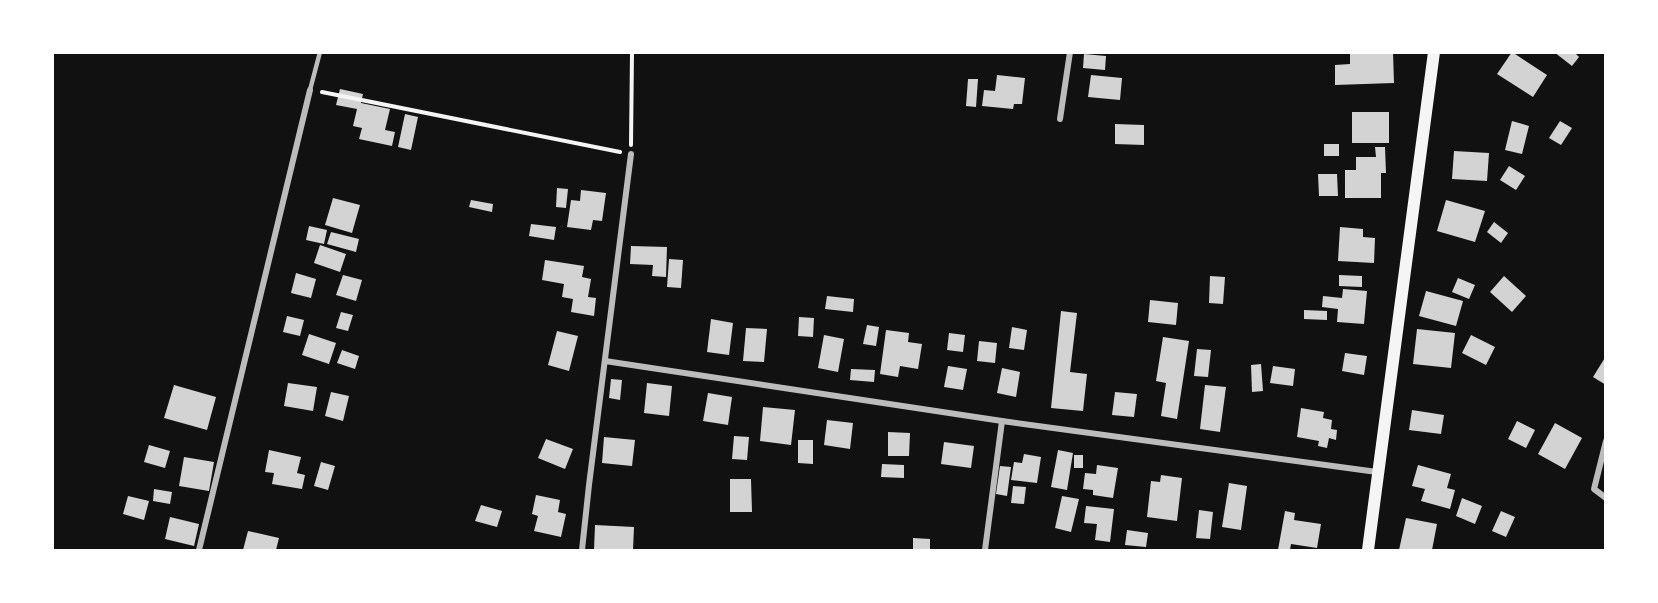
<svg xmlns="http://www.w3.org/2000/svg" width="1658" height="603" viewBox="0 0 1658 603" font-family="'Open Sans',sans-serif">
<style>
.building{fill:#d3d3d3}
.lines{fill:none;stroke-linecap:round;stroke-linejoin:round}
.path{stroke:#f5f5f5;stroke-width:4}
.service{stroke:#bcbcbc;stroke-width:4.5}
.minor{stroke:#bcbcbc;stroke-width:6}
.secondary{stroke:#f5f5f5;stroke-width:12}
</style>
<rect width="100%" height="100%" fill="#111"/>
<g class="building">
<path d="M1350 52H1393L1394 83 1335 85V65L1350 64Z"/>
<path d="M1512 52 1547 75 1533 97 1497 74Z"/>
<path d="M1554 52H1574L1579 57 1572 66Z"/>
<path d="M1084 54 1106 56 1105 70 1083 68Z"/>
<path d="M997 75 1025 78 1022 104H1014L1013 109 982 106 984 90 995 91Z"/>
<path d="M1091 75 1122 78 1120 100 1088 97Z"/>
<path d="M968 79H978L976 107 966 106Z"/>
<path d="M340 89 363 94 361 103 390 109 385 130 395 132 392 146 359 139 362 128 353 126 357 109 336 105Z"/>
<rect x="1352" y="112" width="37" height="31"/>
<path d="M405 114 418 117 411 150 398 147Z"/>
<path d="M1512 121 1529 126 1522 154 1505 150Z"/>
<path d="M1560 121 1572 128 1561 145 1549 138Z"/>
<path d="M1115 124 1144 125V145L1115 144Z"/>
<rect x="1324" y="144" width="15" height="12"/>
<path d="M1375 147H1385L1386 173H1381V198H1345V170H1356V157H1376Z"/>
<path d="M1454 151 1489 153 1487 181 1452 179Z"/>
<path d="M1509 166 1525 176 1516 190 1500 180Z"/>
<path d="M1318 174H1337L1338 196H1319Z"/>
<path d="M557 188 568 189 566 208 556 207Z"/>
<path d="M581 190 606 193 602 221 593 220 591 230 567 227 571 200 580 201Z"/>
<path d="M333 198 360 205 352 233 325 225Z"/>
<path d="M471 200 493 204 492 212 469 207Z"/>
<path d="M1446 200 1485 211 1475 242 1437 231Z"/>
<path d="M1494 222 1508 233 1501 243 1487 232Z"/>
<path d="M531 224 556 227 554 240 529 236Z"/>
<path d="M309 226 327 230 324 244 306 240Z"/>
<path d="M1340 227 1363 229V237L1375 238 1374 263 1338 261Z"/>
<path d="M331 232 359 239 356 252 327 244Z"/>
<path d="M320 245 346 254 340 272 314 263Z"/>
<path d="M631 246 667 247 666 277 652 276 653 265 630 264Z"/>
<path d="M669 259 683 260 681 288 667 287Z"/>
<path d="M545 260 584 266 582 277 591 279 588 297 596 298 594 316 571 312 573 299 562 297 564 284 542 280Z"/>
<path d="M296 273 316 279 311 298 291 293Z"/>
<path d="M343 275 362 280 356 301 336 295Z"/>
<path d="M1339 275 1362 276V287L1339 286Z"/>
<path d="M1210 276 1225 277 1223 304 1209 303Z"/>
<path d="M1504 276 1526 296 1512 312 1490 292Z"/>
<path d="M1458 278 1475 285 1469 299 1452 292Z"/>
<path d="M1343 289 1367 291 1364 324 1337 322 1338 309 1322 307 1323 296 1342 298Z"/>
<path d="M1426 291 1463 301 1456 326 1419 316Z"/>
<path d="M827 296 854 299 853 312 825 309Z"/>
<path d="M1150 300 1178 303 1176 325 1148 322Z"/>
<path d="M1304 310 1327 311V320L1304 319Z"/>
<path d="M1061 311 1077 313 1070 372 1087 374 1083 411 1051 408Z"/>
<path d="M341 312 353 315 348 331 336 328Z"/>
<path d="M287 316 304 320 300 336 283 332Z"/>
<path d="M799 317 814 318 813 337 798 336Z"/>
<path d="M711 319 733 323 729 355 707 352Z"/>
<path d="M867 325 879 327 876 346 863 344Z"/>
<path d="M1012 327 1027 330 1024 350 1009 348Z"/>
<path d="M746 328 767 329 764 362 743 361Z"/>
<path d="M1417 329 1455 333 1451 368 1413 364Z"/>
<path d="M886 330 909 333 908 342 922 344 918 369 900 366 898 377 880 374Z"/>
<path d="M557 331 578 336 569 371 548 365Z"/>
<path d="M949 333 965 335 963 352 947 350Z"/>
<path d="M309 334 336 343 329 364 302 355Z"/>
<path d="M824 335 844 339 838 372 818 368Z"/>
<path d="M1471 335 1495 347 1486 365 1462 353Z"/>
<path d="M1163 337 1189 341 1177 419 1161 416 1166 383 1156 381Z"/>
<path d="M979 341 997 343 995 363 977 361Z"/>
<path d="M1197 349 1211 350 1208 377 1194 376Z"/>
<path d="M342 350 359 356 355 369 337 363Z"/>
<path d="M1345 353 1367 356 1364 375 1342 371Z"/>
<path d="M1606 356V385L1593 377Z"/>
<path d="M1261 364 1263 391 1252 392 1251 365Z"/>
<path d="M948 366 967 369 963 390 944 387Z"/>
<path d="M1273 366 1295 369 1293 386 1270 383Z"/>
<path d="M1002 368 1020 372 1016 397 997 393Z"/>
<path d="M851 369 875 370 874 382 850 380Z"/>
<path d="M611 379 622 380 620 400 609 398Z"/>
<path d="M288 383 317 387 313 411 284 406Z"/>
<path d="M647 383 672 386 669 416 644 413Z"/>
<path d="M174 385 216 397 207 430 164 418Z"/>
<path d="M1205 385 1226 387 1220 432 1200 429Z"/>
<path d="M331 392 349 396 343 421 325 416Z"/>
<path d="M1115 392 1137 394 1134 417 1112 415Z"/>
<path d="M708 393 732 397 728 425 703 421Z"/>
<path d="M763 407 795 410 791 445 760 441Z"/>
<path d="M1301 408 1324 412 1323 418 1332 420 1331 429 1337 430 1336 440 1329 438 1327 448 1318 446 1319 441 1297 437Z"/>
<path d="M1412 410 1444 415 1441 434 1409 430Z"/>
<path d="M827 420 853 423 850 449 824 445Z"/>
<path d="M1517 421 1535 430 1526 448 1508 439Z"/>
<path d="M1555 423 1582 438 1565 469 1538 454Z"/>
<path d="M888 432 910 433 909 456H888Z"/>
<path d="M734 436 749 437 747 460 732 459Z"/>
<path d="M604 437 635 440 632 466 602 463Z"/>
<path d="M546 439 573 449 565 469 538 458Z"/>
<path d="M798 440H813V464L798 463Z"/>
<path d="M944 442 974 446 971 468 941 464Z"/>
<path d="M149 445 170 451 165 468 144 462Z"/>
<path d="M269 450 301 457 297 473 305 475 302 489 272 484 274 473 265 472Z"/>
<path d="M1058 450 1073 453 1067 490 1051 487Z"/>
<path d="M1024 454 1041 457 1037 483 1011 480 1014 462 1022 463Z"/>
<rect x="1074" y="455" width="9" height="13"/>
<path d="M184 457 214 462 209 491 179 486Z"/>
<path d="M321 462 335 466 328 490 314 486Z"/>
<path d="M882 464 904 465V478L881 477Z"/>
<path d="M1097 465 1118 468 1113 498 1093 495V490L1083 489 1085 473 1096 474Z"/>
<path d="M1418 465 1451 474 1447 488 1455 490 1450 509 1421 501 1425 489 1412 486Z"/>
<path d="M1000 466 1011 467 1007 496 996 494Z"/>
<path d="M1161 475 1182 478 1177 521 1147 517 1151 481 1160 482Z"/>
<path d="M730 479H751L752 512H730Z"/>
<path d="M1229 483 1247 486 1241 530 1222 527Z"/>
<path d="M1013 486 1026 487 1024 504 1011 503Z"/>
<path d="M154 489 172 492 170 504 153 501Z"/>
<path d="M536 495 560 500 558 512 566 514 561 537 534 531 538 516 532 514Z"/>
<path d="M128 496 149 501 144 520 123 514Z"/>
<path d="M1062 496 1079 499 1071 532 1055 528Z"/>
<path d="M1462 498 1482 506 1475 524 1456 516Z"/>
<path d="M481 505 502 511 497 527 475 521Z"/>
<path d="M1086 506 1114 509 1110 542 1095 540 1097 524 1084 523Z"/>
<path d="M1199 510 1213 512 1210 539 1196 538Z"/>
<path d="M1285 511 1295 513 1294 520 1321 524 1317 548 1291 544 1290 550H1278Z"/>
<path d="M1501 511 1515 517 1506 537 1492 531Z"/>
<path d="M170 517 199 524 194 546 165 539Z"/>
<path d="M1406 518 1437 524 1432 550H1399Z"/>
<path d="M595 525 634 527 633 550H594Z"/>
<path d="M1127 530 1148 533 1146 547 1125 545Z"/>
<path d="M248 531 279 538 276 550H243Z"/>
<path d="M913 538 930 539V550H913Z"/>
</g>
<g class="lines">
<g class="path">
<path d="M322 92 620 152"/>
<path d="M631 145 632 52"/>
</g>
<path class="service" d="M310 90 320 52"/>
<g class="minor">
<path d="M1060 119 1070 52"/>
<path d="M605 361 1002 421 1377 472"/>
<path d="M1606 441 1594 489 1606 498"/>
<path d="M199 550 310 90"/>
<path d="M582 550 589 485 631 154"/>
<path d="M985 550 1002 421"/>
</g>
<path class="secondary" d="M1368 550 1434 52"/>
</g>
<rect width="1658" height="603" fill="none" stroke="#ffffff" stroke-width="108"/>
</svg>
